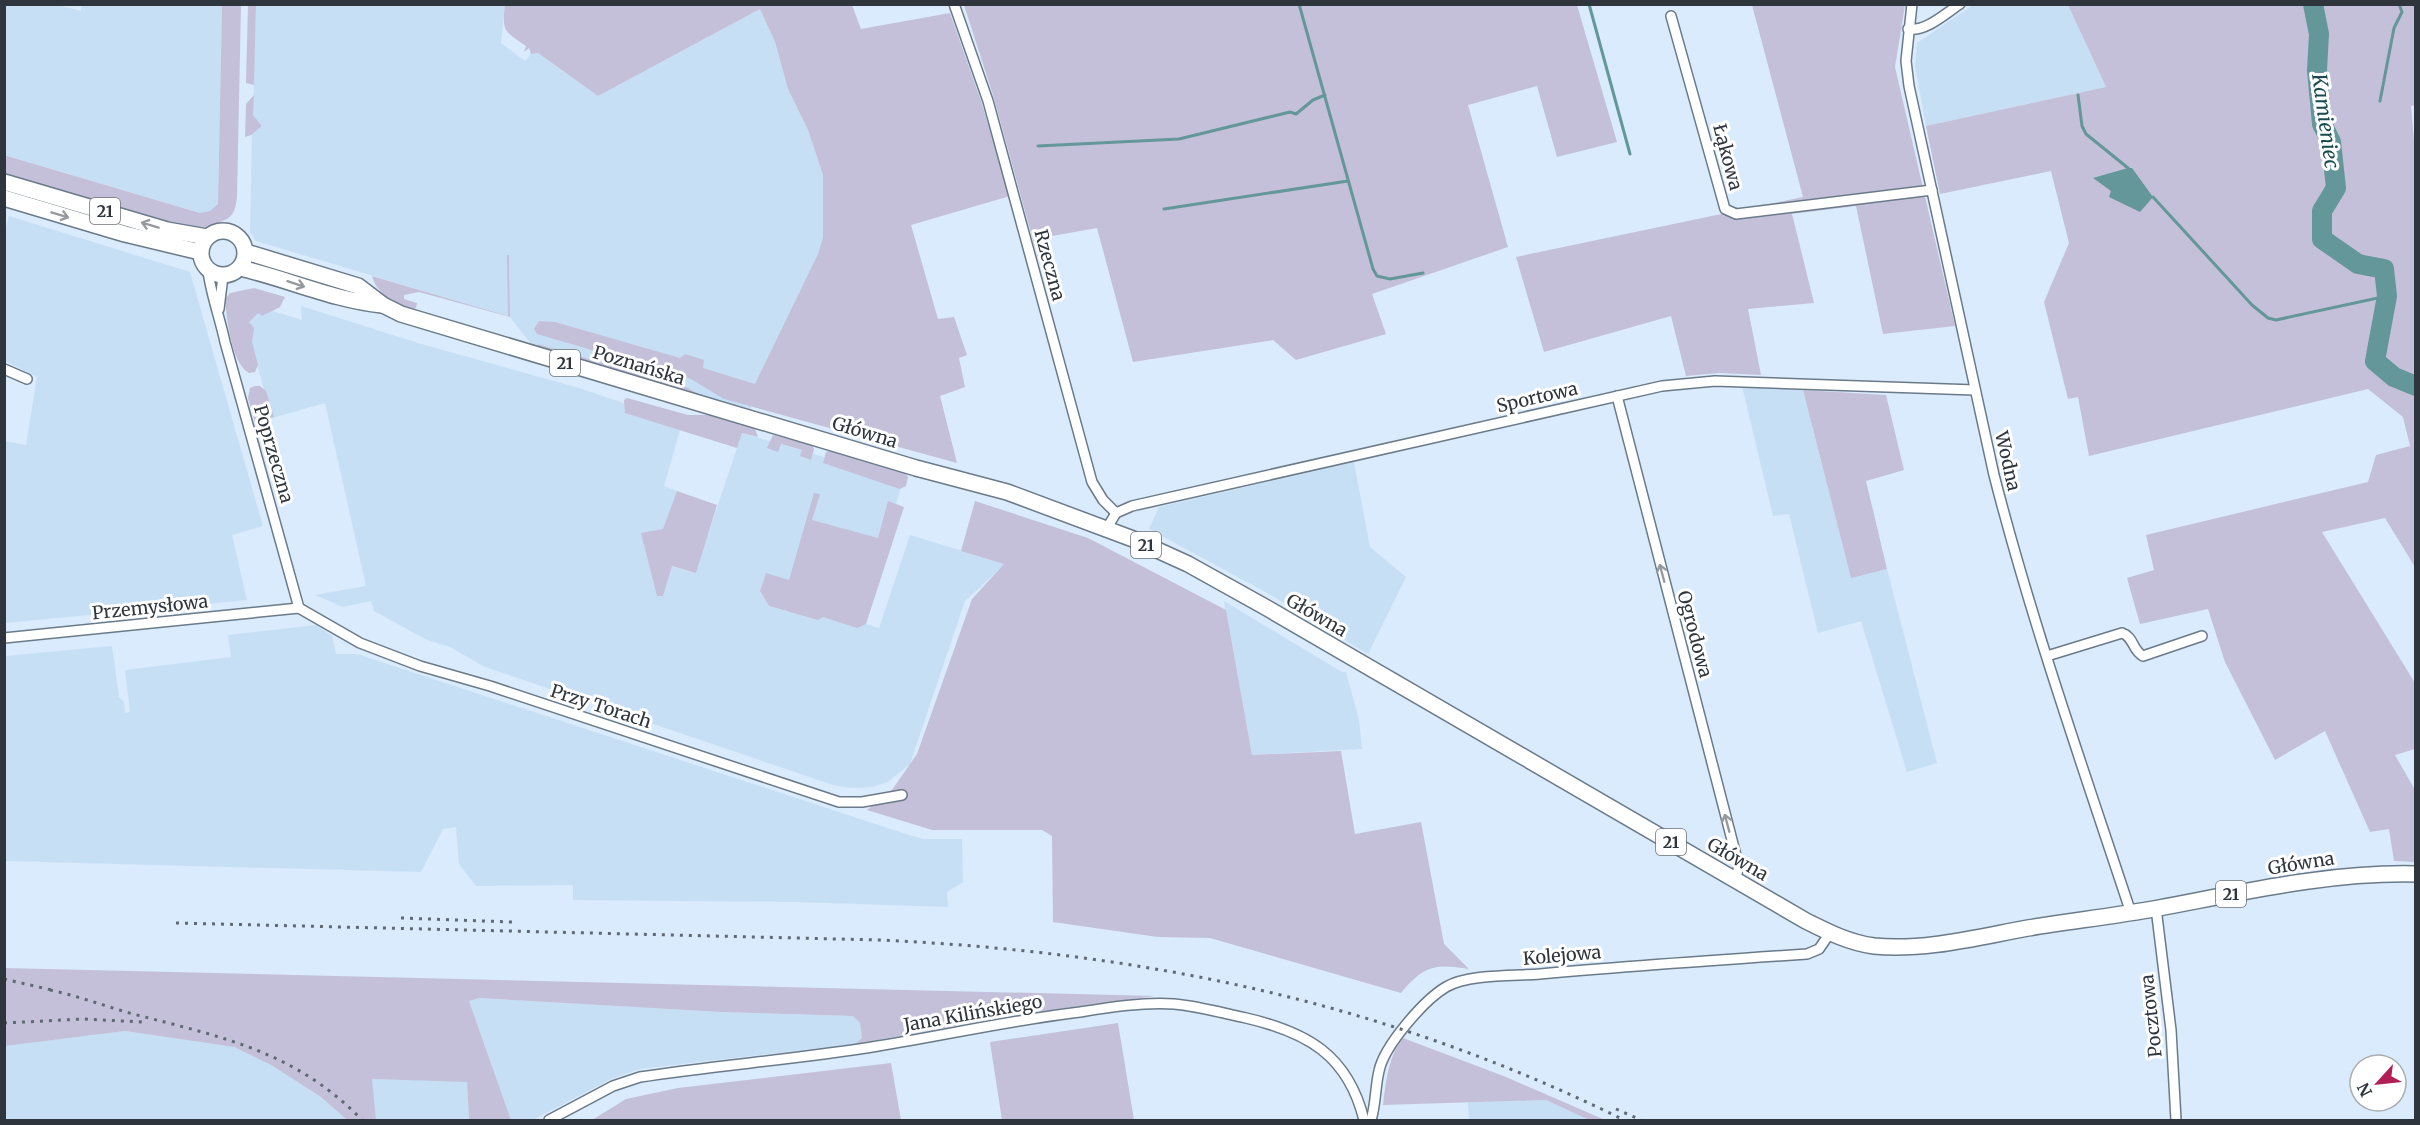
<svg xmlns="http://www.w3.org/2000/svg" width="2420" height="1125" viewBox="0 0 2420 1125" font-family="Merriweather,serif">
<style>
.built{fill:#c7dff5}
.green{fill:#c4c0d9}
.water{fill:#649799}
.lines{fill:none;stroke-linecap:round;stroke-linejoin:round}
.stream{stroke:#649799;stroke-width:3}
.river{stroke:#649799;stroke-width:20}
.minor-casing{stroke:#6a7a89;stroke-width:12}
.primary-casing{stroke:#6a7a89;stroke-width:18}
.minor{stroke:#fff;stroke-width:9}
.primary{stroke:#fff;stroke-width:15}
.rail{stroke:#5f6973;stroke-width:3;stroke-dasharray:3 6;stroke-linecap:butt}
.oneway{stroke:#969a9e}
.labels{text-anchor:middle;dominant-baseline:central;stroke-width:6;stroke-linejoin:round;paint-order:stroke}
.shield{fill:#fff;stroke:#6d7276;stroke-width:1.5}
.shield-label{font-size:16px;font-weight:bold;fill:#2e353c}
.street-label{font-size:18px;fill:#2e353c;stroke:#fff}
.water-label{font-size:20px;font-style:italic;fill:#1a4a4b;stroke:#fff}
</style>
<rect width="100%" height="100%" fill="#d9ebfc"/>
<g class="built">
<path d="M82 4 222 5 218 204 210 211 200 213 5 155 4 5H58L81 11Z"/>
<path d="M256 5H505L501 43 525 61 531 54 538 53 598 96 760 9 775 42 788 89 808 130 823 175V256L750 410 622 374 531 344 510 317 509 255 508 316 256 241 250 232 252 134 262 126 253 115Z"/>
<path d="M1973 5H2068L2106 87 1926 126 1915 66 1917 43Z"/>
<path d="M9 216 190 272 263 526 232 535 247 600 5 623V441L26 445 37 377 5 361 4 234Z"/>
<path d="M256 306 302 320 301 306 418 343 579 388 682 423 664 486 677 491 654 561 695 573 742 433 903 480 871 590 760 591 769 606 788 612 802 604 879 628 910 535 1005 564 965 601 910 764 888 782 873 787 850 788 833 785 485 667 450 647 427 640 374 611 371 601 343 607 315 595 366 586 325 403 272 418 244 319Z"/>
<path d="M1742 386 1803 390 1851 577 1887 569 1937 763 1907 772 1861 621 1818 633 1789 514 1773 516Z"/>
<path d="M1354 462 1370 547 1406 577 1368 654 1269 594 1149 529 1159 507Z"/>
<path d="M1224 601 1342 672H1346L1359 720 1362 749 1252 755Z"/>
<path d="M316 625 332 636 336 654H357L912 836 923 839H962L963 882 947 892 948 907 797 902 573 900V885L476 886 459 864 456 827 443 829 421 872 5 861V656L112 646 119 697 124 702 125 713 130 712 125 670 231 657 228 635Z"/>
<path d="M479 998 721 1012 853 1016 860 1023 862 1039 855 1044 640 1069 611 1079 533 1120H511L469 1001Z"/>
<path d="M125 1031 234 1047 271 1065 321 1097 347 1120H5L4 1046Z"/>
<path d="M371 1079 467 1081 469 1120H376Z"/>
<path d="M1546 1100 1589 1120H1469L1468 1102Z"/>
</g>
<g class="green">
<path d="M505 4 852 5 861 29 950 13 981 101 1010 196 911 225 938 319 954 317 967 355 959 358 965 387 940 396 957 463 724 399 691 379 537 334 534 329 539 321 555 322 680 358 685 354 704 360 703 368 755 384 818 254 823 238V175L808 130 788 89 775 42 760 9 598 96 538 53 531 54 529 48 524 52 526 46C504 30 502 33 505 4Z"/>
<path d="M222 5H241L237 196C235 215 232 218 215 224 206 227 201 229 191 229L5 175 4 155 200 213 210 211 218 204Z"/>
<path d="M248 5H256L254 85 246 83Z"/>
<path d="M964 5H1577L1617 142 1557 157 1537 86 1468 105 1508 247 1372 294 1386 334 1296 360 1273 340 1133 362 1097 228 1052 236 1039 262 993 95Z"/>
<path d="M1752 5H1905L1895 67 1955 326 1883 334 1856 206 1792 214 1814 303 1748 309 1761 375 1719 373 1686 376 1671 316 1544 352 1516 257 1803 197Z"/>
<path d="M2068 5H2415L2416 105 2411 106 2416 163 2415 567 2385 518 2322 532 2415 683V749L2395 755 2415 790V862L2394 861 2389 829 2370 832 2325 731 2275 760 2225 662 2208 609 2140 624 2127 578 2154 570 2146 535 2368 482 2376 455 2410 446 2403 417 2368 389 2089 456 2078 397 2068 399 2044 302 2069 243 2051 171 1940 194 1926 126 2106 87Z"/>
<path d="M254 95 253 115 262 126 251 135 245 137 246 104Z"/>
<path d="M507 255H509L510 317 419 292 404 295V299L417 303 416 308 409 311C395 303 376 293 372 276L508 316Z"/>
<path d="M254 288 285 297 280 307 262 316 258 313 249 322 254 328 252 342 258 365 255 372 249 373C231 363 227 318 225 299L230 293Z"/>
<path d="M538 344 688 388 704 397 537 347Z"/>
<path d="M255 386H260L266 391 274 417 255 422 248 398 250 388Z"/>
<path d="M1803 390 1886 395 1904 470 1866 481 1887 569 1851 578Z"/>
<path d="M627 398 688 415H709L755 429 758 437 742 433 737 448 625 413 624 400Z"/>
<path d="M773 435 812 445 814 449 811 460 800 456 802 450 781 444 778 452 767 448Z"/>
<path d="M830 451 905 473 908 477 906 486 900 489 823 463 826 452Z"/>
<path d="M677 491 717 505 696 573 672 566 663 596H657L641 533 663 529Z"/>
<path d="M814 493 820 494 812 520 878 538 888 501 904 507 866 624 857 628 823 617 818 620 769 606 760 591 766 573 789 580Z"/>
<path d="M975 501 1088 538 1226 610 1252 755 1341 751 1355 834 1421 822 1444 944 1469 969C1435 963 1423 966 1401 993L1210 938 1158 937 1053 922 1052 836 1042 830H932L867 810 892 790 917 754 972 599 1004 564 961 551Z"/>
<path d="M5 968 1155 996 1021 1014 855 1044 862 1038 860 1023 853 1016 721 1012 479 998 469 1001 511 1120H469L467 1082 372 1079 376 1120H347L321 1097 271 1065 234 1047 125 1031 5 1046Z"/>
<path d="M1118 1023 1134 1120H1002L990 1042Z"/>
<path d="M1403 1038 1506 1077 1605 1120H1589L1546 1100 1383 1105C1386 1082 1388 1057 1403 1038Z"/>
<path d="M891 1063 901 1120H592L626 1099 678 1088Z"/>
</g>
<path class="water" d="M2128 168H2132L2153 197 2140 212 2109 197 2111 191 2093 178Z"/>
<g class="lines">
<g class="stream">
<path d="M1299 4 1373 269 1377 276 1390 279 1423 273"/>
<path d="M1589 4 1630 154"/>
<path d="M2078 95 2082 126 2086 134 2128 168"/>
<path d="M2380 101 2394 28 2402 12 2399 4"/>
<path d="M1038 146 1179 139 1290 112 1296 114 1313 100 1325 95"/>
<path d="M2153 197 2252 305 2268 318 2276 320 2387 296"/>
<path d="M1164 209 1348 181"/>
</g>
<path class="river" d="M2313 4 2319 34 2317 70 2322 124 2331 142 2336 188 2322 211V239L2358 264 2384 269 2387 296 2375 361 2394 377 2416 386"/>
<defs>
<g id="minor">
<path d="M954 4 988 101 1092 482 1103 500 1116 513"/>
<path d="M1912 4 1906 61 1909 86 1994 475C2032 623 2083 768 2131 913"/>
<path d="M1671 16 1725 209 1736 214 1932 190"/>
<path d="M1908 29C1926 32 1946 13 1960 4"/>
<path d="M208 271C211 295 220 318 225 342L299 608"/>
<path d="M219 309 223 276"/>
<path d="M4 369 27 379"/>
<path d="M1617 396 1739 867 1735 879"/>
<path d="M1107 528 1116 513 1132 506 1662 386 1715 381 1975 390"/>
<path d="M299 608 360 643 420 666 490 686 839 802H862L902 795"/>
<path d="M4 638 299 608"/>
<path d="M2047 656 2122 633C2134 637 2132 650 2143 656L2202 636"/>
<path d="M2156 908 2171 1030 2176 1120"/>
<path d="M549 1120 613 1086 640 1077C719 1065 799 1059 878 1046 946 1035 1012 1020 1080 1012 1111 1007 1143 1002 1174 1004 1198 1006 1222 1013 1246 1018 1307 1032 1348 1055 1364 1120"/>
<path d="M1371 1120C1376 1104 1375 1088 1379 1071 1384 1046 1424 1000 1446 987 1468 974 1514 976 1540 974 1629 966 1718 960 1807 954L1819 949 1830 933"/>
</g>
<g id="primary">
<path d="M4 182 167 230 207 237"/>
<path d="M4 198 125 234 200 252"/>
<circle cx="223" cy="253" r="22"/>
<path d="M246 252 358 286 383 305 401 314 916 468 1007 492 1133 539 1188 564 1267 608 1806 921C1828 932 1850 943 1874 946 1925 951 1978 937 2028 928 2071 921 2115 916 2159 908 2244 892 2329 872 2416 874"/>
<path d="M240 268C288 279 333 300 382 305"/>
</g>
</defs>
<use href="#minor" class="minor-casing"/>
<use href="#primary" class="primary-casing"/>
<use href="#minor" class="minor"/>
<use href="#primary" class="primary"/>
<g class="rail">
<path d="M401 918 512 922"/>
<path d="M176 923 879 940C1143 952 1385 1002 1624 1120"/>
<path d="M4 979 56 991"/>
<path d="M50 990C78 996 105 1006 133 1014 222 1037 295 1051 362 1120"/>
<path d="M4 1023 83 1019 143 1022"/>
<path d="M1616 1109 1641 1120"/>
</g>
</g>
<defs><path id="oneway-shaft" d="M-6 0H5M1.5-3L5.5 0L1.5 3" fill="none" stroke-width="1.6" stroke-linecap="round" stroke-linejoin="round" transform="scale(1.5)"/></defs>
<g class="oneway">
<use href="#oneway-shaft" transform="translate(60 215) rotate(17)"/>
<use href="#oneway-shaft" transform="translate(150 225) rotate(-163)"/>
<use href="#oneway-shaft" transform="translate(296 284) rotate(18)"/>
<use href="#oneway-shaft" transform="translate(1662 573) rotate(-105)"/>
<use href="#oneway-shaft" transform="translate(1727 823) rotate(-105)"/>
</g>
<g class="labels">
<g class="shield">
<rect x="90" y="198" width="30" height="26" rx="4.5"/>
<rect x="550" y="350" width="30" height="26" rx="4.5"/>
<rect x="1131" y="532" width="30" height="26" rx="4.5"/>
<rect x="1656" y="829" width="30" height="26" rx="4.5"/>
<rect x="2216" y="881" width="30" height="26" rx="4.5"/>
</g>
<g class="shield-label">
<text x="105" y="211">21</text>
<text x="565" y="363">21</text>
<text x="1146" y="545">21</text>
<text x="1671" y="842">21</text>
<text x="2231" y="894">21</text>
</g>
<g class="street-label">
<text transform="translate(1728 157) rotate(75)">Łąkowa</text>
<text transform="translate(1050 265) rotate(75)">Rzeczna</text>
<text transform="translate(639 365) rotate(17)">Poznańska</text>
<text transform="translate(1537 397) rotate(-13)">Sportowa</text>
<text transform="translate(865 432) rotate(17)">Główna</text>
<text transform="translate(274 454) rotate(74)">Poprzeczna</text>
<text transform="translate(2008 461) rotate(77)">Wodna</text>
<text transform="translate(150 607) rotate(-6)">Przemysłowa</text>
<text transform="translate(1317 615) rotate(30)">Główna</text>
<text transform="translate(1695 634) rotate(75)">Ogrodowa</text>
<text transform="translate(601 706) rotate(18)">Przy Torach</text>
<text transform="translate(1738 859) rotate(30)">Główna</text>
<text transform="translate(2301 863) rotate(-9)">Główna</text>
<text transform="translate(1562 955) rotate(-5)">Kolejowa</text>
<text transform="translate(973 1013) rotate(-10)">Jana Kilińskiego</text>
<text transform="translate(2151 1016) rotate(-96)">Pocztowa</text>
</g>
<g class="water-label">
<text transform="translate(2326 121) rotate(82)">Kamieniec</text>
</g>
</g>
<rect width="2420" height="1125" fill="none" stroke="#2e353c" stroke-width="12"/>
<g transform="translate(2378 1083) rotate(243)"><circle r="28" fill="#ffffff" stroke="#abaeb1" stroke-width="1.5"/>
<path d="M0-4.5L10 22L0 15L-10 22Z" fill="#b02056"/>
<text y="-9" font-size="16" font-weight="bold" text-anchor="middle" fill="#2e353c">N</text>
</g>
</svg>
